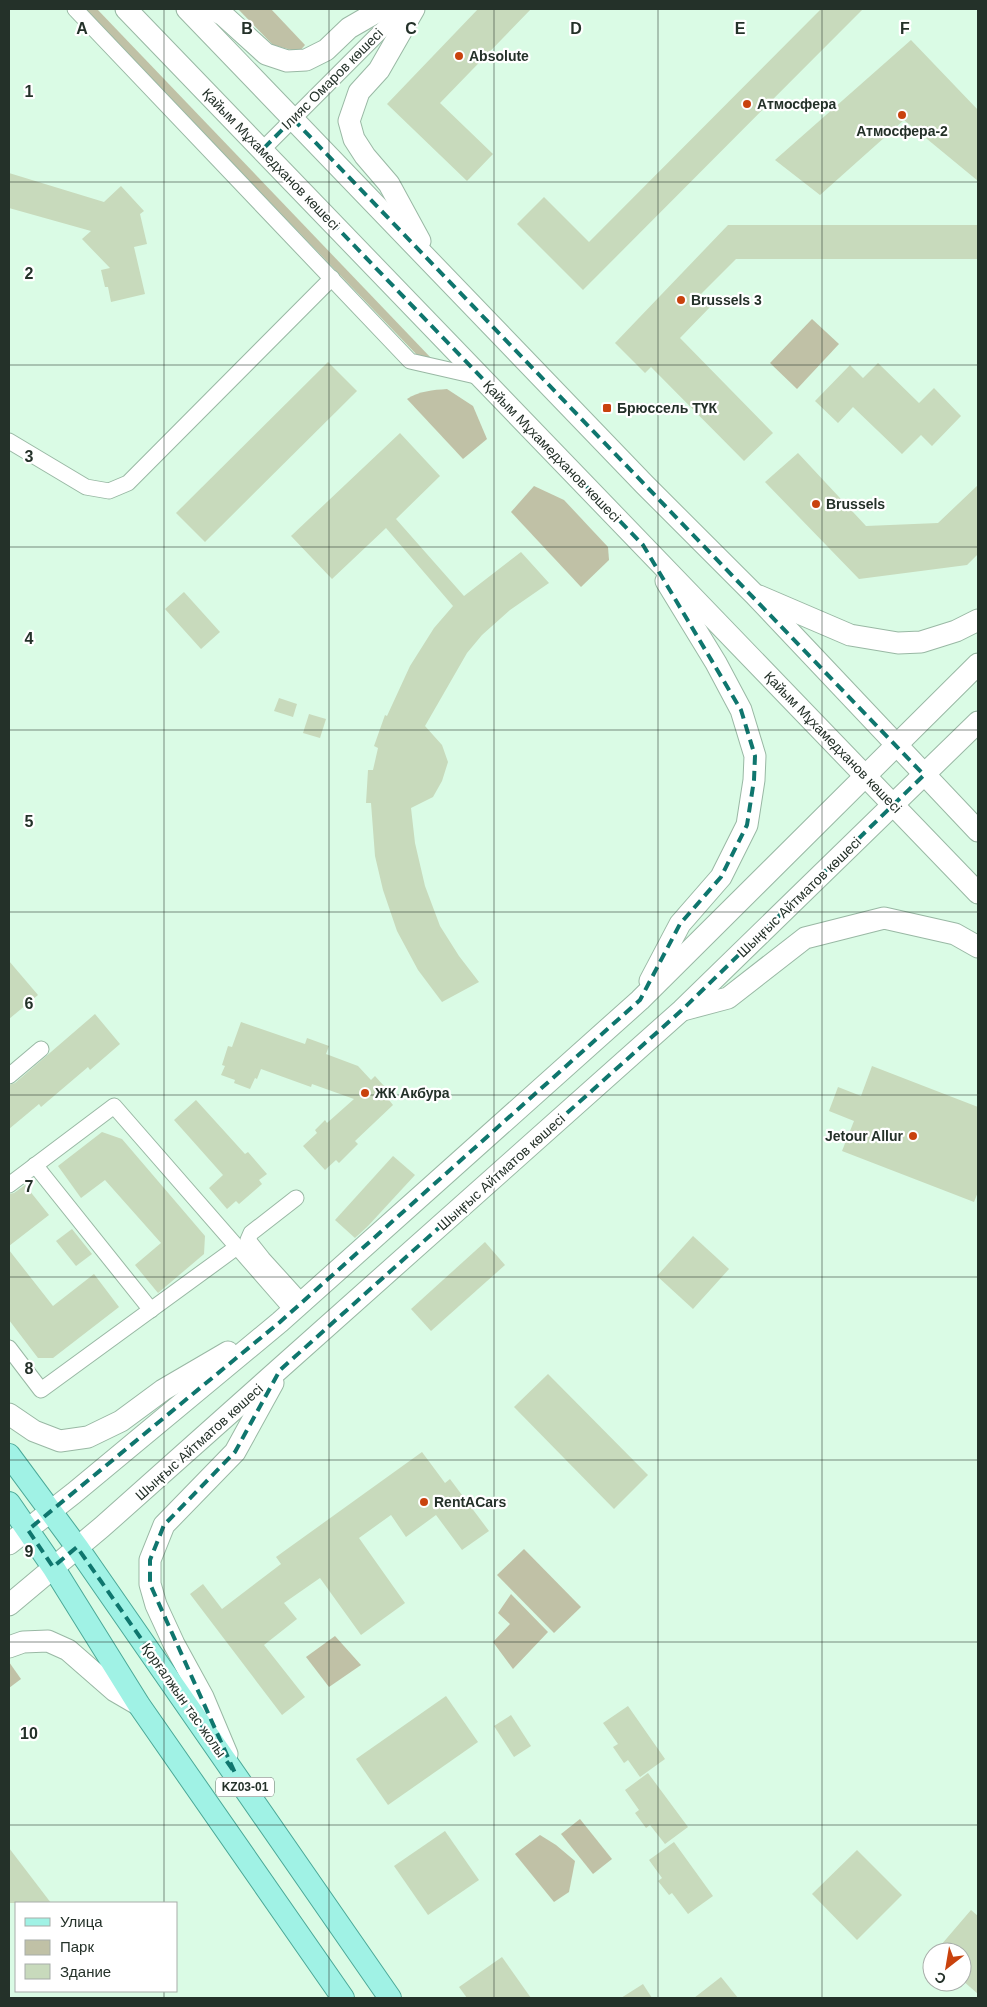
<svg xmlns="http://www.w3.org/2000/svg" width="987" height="2007" viewBox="0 0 987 2007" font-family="Helvetica,sans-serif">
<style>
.green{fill:#c0c1a6}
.building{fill:#c8dabc}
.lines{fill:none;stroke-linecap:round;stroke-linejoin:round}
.minor-casing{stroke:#99b8a4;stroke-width:17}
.secondary-casing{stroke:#99b8a4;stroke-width:23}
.primary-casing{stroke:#4ba998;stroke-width:24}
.minor{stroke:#fff;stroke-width:15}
.secondary{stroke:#fff;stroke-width:21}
.primary{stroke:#a0f2e5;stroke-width:22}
.marked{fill:none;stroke:#0f766e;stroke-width:4;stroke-dasharray:10 6;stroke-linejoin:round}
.grid{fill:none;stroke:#243129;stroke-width:1;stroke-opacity:0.55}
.poi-dot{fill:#c9420d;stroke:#fff;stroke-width:2}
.labels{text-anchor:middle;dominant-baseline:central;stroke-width:4.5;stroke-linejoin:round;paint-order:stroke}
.shield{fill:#fff;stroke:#666f69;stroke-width:1}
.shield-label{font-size:12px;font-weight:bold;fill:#243129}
.poi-label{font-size:14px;font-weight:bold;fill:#243129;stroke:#fff;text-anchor:start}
.street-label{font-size:14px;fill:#243129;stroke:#fff}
.grid-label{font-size:16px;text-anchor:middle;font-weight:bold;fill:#243129;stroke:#fff;stroke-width:4.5;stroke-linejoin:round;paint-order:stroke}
</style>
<rect width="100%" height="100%" fill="#dafbe5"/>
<g class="green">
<path d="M84 9H97L432 359 419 357Z"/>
<path d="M238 9H271L305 45 299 52 273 45Z"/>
<path d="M812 319 839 344 797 389 770 363Z"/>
<path d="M447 389 473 406 487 439 463 459 407 399C419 391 433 390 447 389Z"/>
<path d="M534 486 564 500 608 547 609 560 581 587 511 512Z"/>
<path d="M524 1549 581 1607 554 1633 497 1575Z"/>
<path d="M511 1594 548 1632 513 1669 493 1642 510 1624 498 1613Z"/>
<path d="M335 1636 361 1665 329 1687 306 1657Z"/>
<path d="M9 1662 21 1679 9 1688Z"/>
<path d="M580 1819 612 1859 593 1874 561 1834Z"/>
<path d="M540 1835 556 1845 575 1861 569 1892 554 1902 515 1854Z"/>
</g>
<g class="building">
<path d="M478 9H531L440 103 493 154 467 181 387 104Z"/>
<path d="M821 9H863L583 290 517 224 544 197 589 242Z"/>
<path d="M911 40 978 110V181L904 120 820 195 775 160Z"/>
<path d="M9 173 104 202 121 186 144 211 140 214 147 244 134 247 145 294 111 302 108 287H105L101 270 110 268 82 239 91 231 9 208Z"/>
<path d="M728 225H978V259H736L700 295 713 304 680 338 773 433 744 461 651 367 645 373 615 343Z"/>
<path d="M328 362 357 391 205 542 176 513Z"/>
<path d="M878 363 919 403 934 388 961 416 932 446 921 435 902 454 853 407 838 423 815 401 850 365 863 378Z"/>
<path d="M400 433 440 476 396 519 464 596 521 552 549 583 510 610 482 635 467 653 425 726 442 745 448 762 442 781 433 797 411 808 415 843 425 886 440 926 459 956 479 982 442 1002 418 970 397 931 383 890 375 856 371 803H366L368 770H373L378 748 374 746 385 715 387 716 410 666 434 628 453 606 386 528 332 579 291 536Z"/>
<path d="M798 453 866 526 938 523 978 485V554L967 565 859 579 765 482Z"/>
<path d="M184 592 220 632 201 649 165 609Z"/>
<path d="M279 698 297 704 293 717 274 711Z"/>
<path d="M309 714 326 719 320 738 303 733Z"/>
<path d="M9 961 38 995 9 1019Z"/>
<path d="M95 1014 120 1044 90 1070 88 1067 41 1107 39 1104 9 1129V1085L15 1083Z"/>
<path d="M241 1022 305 1044 307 1038 329 1046 326 1054 358 1066 371 1080 375 1076 393 1096 389 1100 393 1105 355 1141 358 1144 339 1163 336 1160 325 1170 303 1146 317 1133 315 1130 325 1120 327 1123 354 1099 312 1084 311 1087 261 1069 257 1079 255 1078 250 1089 234 1083 235 1080 221 1075 225 1066 222 1065 228 1046 232 1047Z"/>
<path d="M872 1066 978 1107V1192L974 1202 842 1151 854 1121 829 1111 838 1087 861 1096Z"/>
<path d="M196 1100 245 1154 248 1152 267 1174 259 1180 262 1184 239 1204 236 1201 227 1209 209 1188 223 1175 174 1120Z"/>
<path d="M102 1132 122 1139 205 1236 204 1254 158 1293 135 1265 161 1243 105 1180 81 1198 58 1166Z"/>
<path d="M393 1156 415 1175 368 1226 355 1238 335 1220Z"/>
<path d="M25 1185 49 1215 9 1246V1194L14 1193Z"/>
<path d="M72 1229 92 1254 76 1266 56 1241Z"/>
<path d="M693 1236 729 1269 693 1309 657 1276Z"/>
<path d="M485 1242 505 1265 431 1331 411 1309Z"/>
<path d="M9 1250 53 1306 94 1274 119 1307 53 1358H38L9 1320Z"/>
<path d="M548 1374 648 1475 614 1509 514 1407Z"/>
<path d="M422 1452 445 1483 450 1479 489 1531 462 1550 436 1515 406 1537 391 1515 359 1538 405 1603 361 1635 320 1578 284 1603 297 1619 264 1645 305 1697 282 1715 190 1594 203 1584 222 1609 281 1564 276 1557Z"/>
<path d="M446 1696 478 1742 388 1805 356 1759Z"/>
<path d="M628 1706 665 1759 640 1777 628 1760 624 1763 613 1747 618 1744 603 1723Z"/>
<path d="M511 1715 531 1746 514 1757 494 1726Z"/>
<path d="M648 1773 688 1827 665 1844 650 1825 646 1828 635 1813 639 1810 625 1790Z"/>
<path d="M445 1831 479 1880 428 1915 394 1866Z"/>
<path d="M674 1842 713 1896 688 1914 672 1893 669 1895 658 1881 662 1878 649 1860Z"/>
<path d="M9 1848 51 1903H9Z"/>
<path d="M857 1850 902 1895 857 1940 812 1894Z"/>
<path d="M971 1910 978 1916V1994L962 1980V1952H935Z"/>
<path d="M502 1957 531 1998H467L459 1987Z"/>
<path d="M721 1977 738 1998H694Z"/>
<path d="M643 1984 652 1998H621Z"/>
</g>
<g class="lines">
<defs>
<g id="minor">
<path d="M75 9 410 361 480 377"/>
<path d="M262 150 403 9"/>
<path d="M9 441 86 487 109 491 128 483 332 278"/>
<path d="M9 1076 41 1049"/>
<path d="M35 1165 151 1310"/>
<path d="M9 1185 114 1106 293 1311"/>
<path d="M296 1198 251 1233 248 1240 263 1259 302 1302"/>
<path d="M9 1348 41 1390 237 1247"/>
</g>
<g id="secondary">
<path d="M126 9 978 893"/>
<path d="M187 9 645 485 754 594 978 831"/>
<path d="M212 9 223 15 266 54 287 61 306 60 326 50 349 28 382 9"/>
<path d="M414 9 379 70 359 92 349 121 354 139 365 156 389 184 420 241"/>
<path d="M759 596 850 635 898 643 921 642 956 631 978 620"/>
<path d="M650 981 680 924 721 877 747 825 754 780 755 756 741 710 716 663 666 581"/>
<path d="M683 1010 728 998 805 938 884 918 955 934 978 947"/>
<path d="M9 1414 34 1431 60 1441 88 1437 121 1421 163 1390 228 1352"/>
<path d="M9 1544 74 1493 280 1322 640 1000 978 664"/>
<path d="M9 1605 102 1527 682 1010 978 722"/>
<path d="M9 1647 23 1642 48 1641 68 1650 115 1691 139 1705"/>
<path d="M227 1754 203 1697 174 1644 156 1605 150 1584V1560L164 1525 235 1452 273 1383"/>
</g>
<g id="primary">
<path d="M9 1455 77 1547 390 1998"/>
<path d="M9 1503 53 1567 139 1705 343 1998"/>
</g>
</defs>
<use href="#minor" class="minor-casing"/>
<use href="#secondary" class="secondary-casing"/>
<use href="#primary" class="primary-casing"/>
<use href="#minor" class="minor"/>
<use href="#secondary" class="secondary"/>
<use href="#primary" class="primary"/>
</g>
<path class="marked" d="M293 119 924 775 682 1010 280 1370 235 1452 164 1525 150 1560V1584L235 1773 77 1547 53 1567 28 1530 280 1322 640 1000 680 924 721 877 747 825 754 780 755 756 741 710 643 545 262 150Z"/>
<path class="grid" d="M164 9V1903M329 9V1998M494 9V1998M658 9V1998M822 9V1998M9 182H978M9 365H978M9 547H978M9 730H978M9 912H978M9 1095H978M9 1277H978M9 1460H978M9 1642H978M9 1825H978M164 1991V1998"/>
<g class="poi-dot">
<circle cx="459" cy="56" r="5"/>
<circle cx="747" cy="104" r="5"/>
<circle cx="902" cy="115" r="5"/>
<circle cx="681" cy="300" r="5"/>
<rect x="602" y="403" width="10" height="10" rx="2.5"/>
<circle cx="816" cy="504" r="5"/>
<circle cx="365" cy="1093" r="5"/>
<circle cx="913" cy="1136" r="5"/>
<circle cx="424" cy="1502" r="5"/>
</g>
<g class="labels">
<rect class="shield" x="216" y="1777.5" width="58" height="19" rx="4"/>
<g class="shield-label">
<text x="245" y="1787">KZ03-01</text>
</g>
<g class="poi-label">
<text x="469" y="56">Absolute</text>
<text x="757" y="104">Атмосфера</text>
<text x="902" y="131" text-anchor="middle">Атмосфера-2</text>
<text x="691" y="300">Brussels 3</text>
<text x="617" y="408">Брюссель ТҮК</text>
<text x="826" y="504">Brussels</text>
<text x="375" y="1093">ЖК Акбура</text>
<text x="903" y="1136" text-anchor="end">Jetour Allur</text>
<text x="434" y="1502">RentACars</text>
</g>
<g class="street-label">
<text transform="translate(332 79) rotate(-45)">Ілияс Омаров көшесі</text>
<text transform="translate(271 159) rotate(46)">Қайым Мұхамедханов көшесі</text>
<text transform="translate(552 451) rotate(46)">Қайым Мұхамедханов көшесі</text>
<text transform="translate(833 742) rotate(46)">Қайым Мұхамедханов көшесі</text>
<text transform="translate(799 897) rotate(-44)">Шыңғыс Айтматов көшесі</text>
<text transform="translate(501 1172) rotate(-42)">Шыңғыс Айтматов көшесі</text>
<text transform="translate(199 1442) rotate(-42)">Шыңғыс Айтматов көшесі</text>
<text transform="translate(184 1700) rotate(55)">Қорғалжын тас жолы</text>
</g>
</g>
<g class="grid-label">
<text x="82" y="34">A</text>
<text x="247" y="34">B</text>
<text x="411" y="34">C</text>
<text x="576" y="34">D</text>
<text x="740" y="34">E</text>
<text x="905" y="34">F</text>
<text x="29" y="97">1</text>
<text x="29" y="279">2</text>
<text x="29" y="462">3</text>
<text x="29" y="644">4</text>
<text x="29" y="827">5</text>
<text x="29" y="1009">6</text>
<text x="29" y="1192">7</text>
<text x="29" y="1374">8</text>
<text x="29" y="1557">9</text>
<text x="29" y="1739">10</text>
</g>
<rect width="987" height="2007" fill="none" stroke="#243129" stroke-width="20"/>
<rect x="15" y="1902" width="162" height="90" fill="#ffffff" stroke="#a7ada9"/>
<rect x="25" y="1918" width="25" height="8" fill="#a0f2e5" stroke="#a7ada9"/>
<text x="60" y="1927" font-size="15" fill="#243129">Улица</text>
<rect x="25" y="1940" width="25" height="15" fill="#c0c1a6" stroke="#a7ada9"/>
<text x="60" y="1952" font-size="15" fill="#243129">Парк</text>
<rect x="25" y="1964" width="25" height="15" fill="#c8dabc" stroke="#a7ada9"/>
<text x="60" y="1977" font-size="15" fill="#243129">Здание</text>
<g transform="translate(947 1967) rotate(211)"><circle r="24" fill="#ffffff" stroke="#a7ada9"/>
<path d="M0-4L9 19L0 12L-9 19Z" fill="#c9420d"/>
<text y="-8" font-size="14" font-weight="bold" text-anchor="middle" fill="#243129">С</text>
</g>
</svg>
